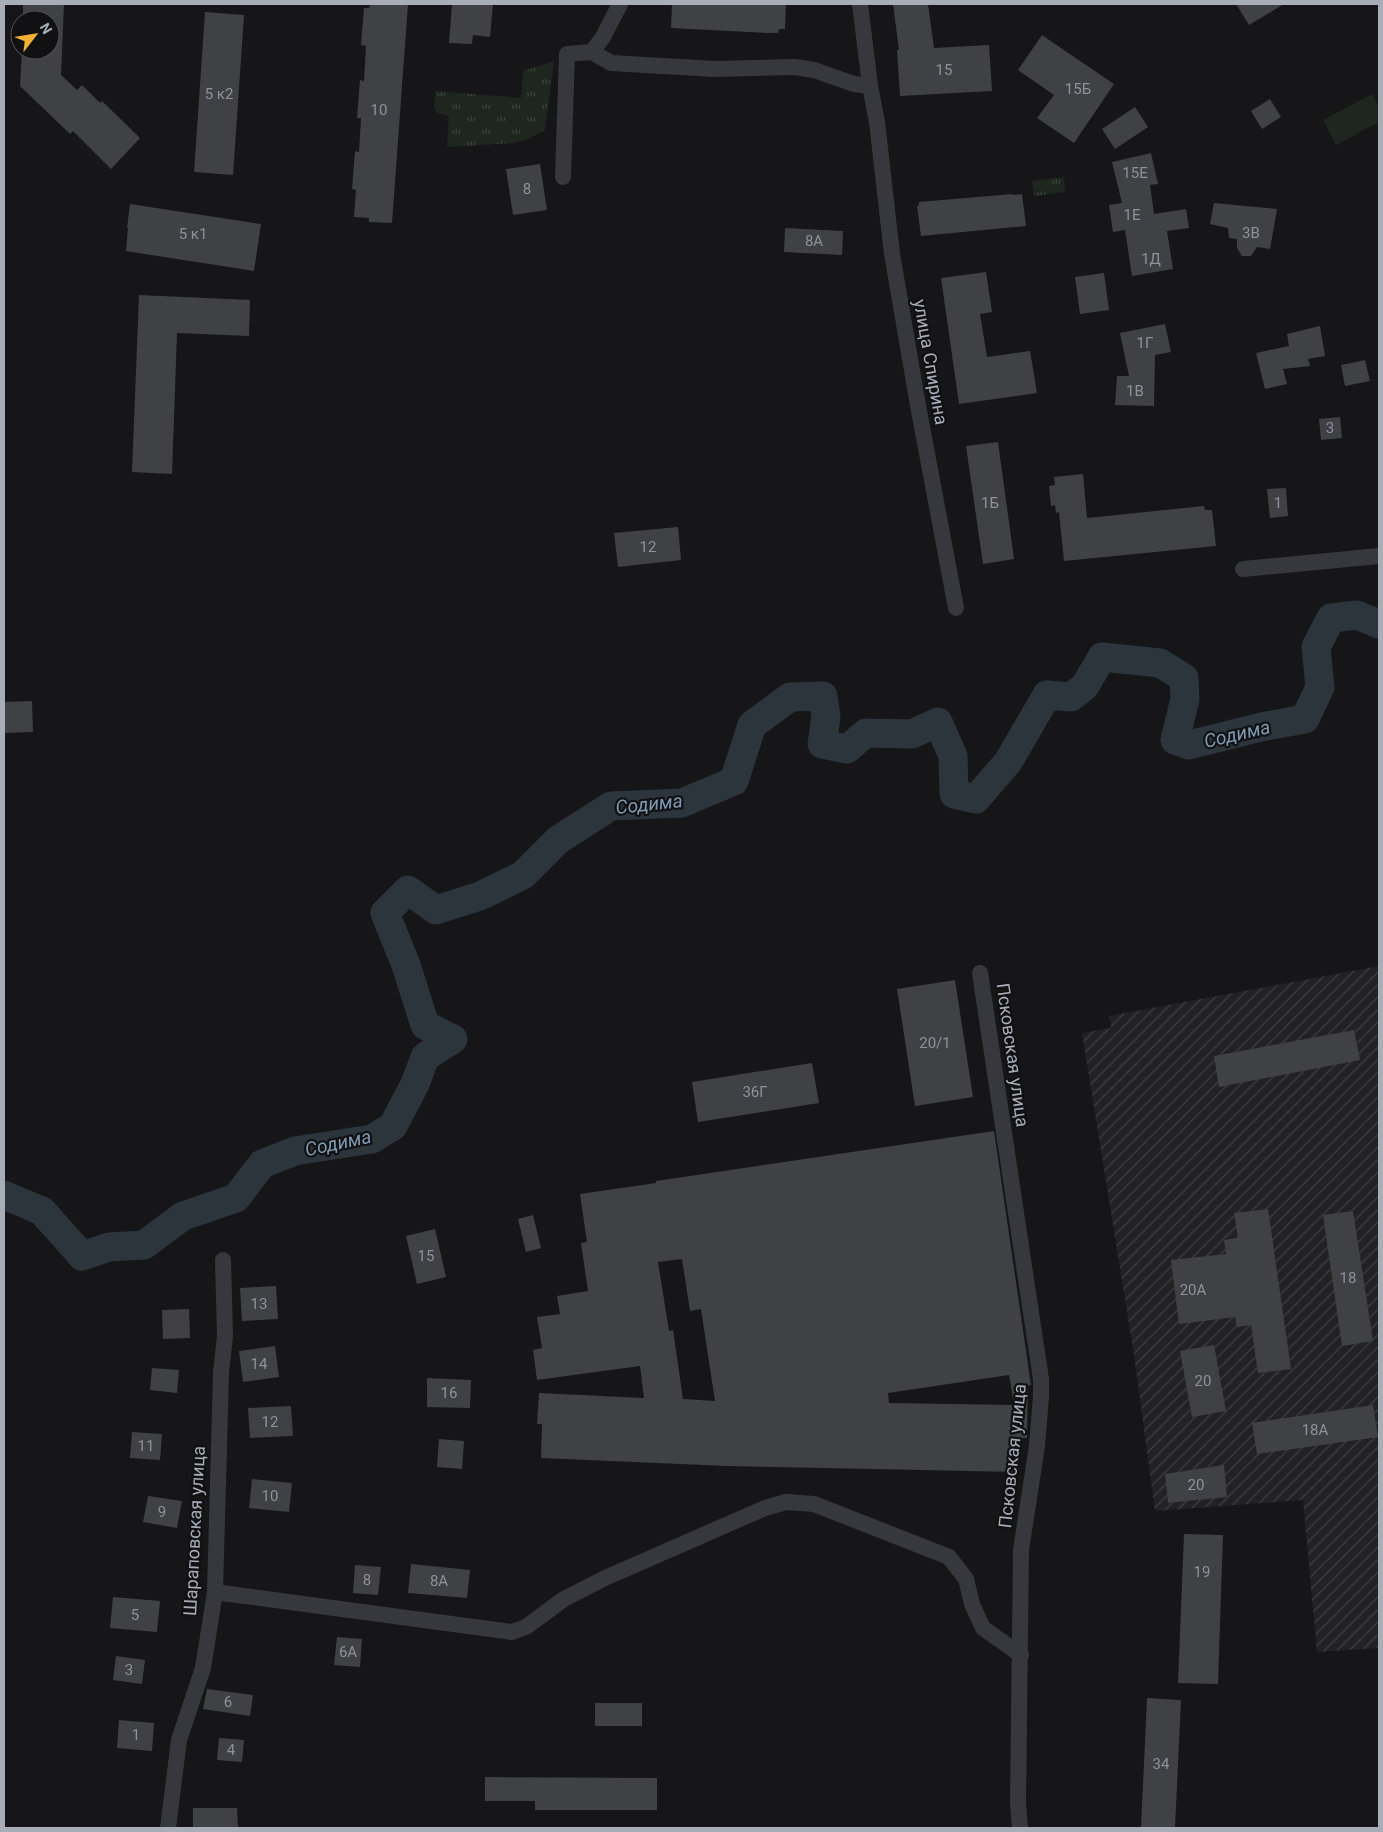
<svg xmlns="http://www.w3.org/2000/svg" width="1383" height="1832" viewBox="0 0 1383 1832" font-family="Roboto,sans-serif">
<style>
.industrial{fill:url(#industrial-furrows)}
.grass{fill:#1e261f}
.park{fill:url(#park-tufts)}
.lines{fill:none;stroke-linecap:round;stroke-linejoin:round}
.river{stroke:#2c353c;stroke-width:29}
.building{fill:#404145;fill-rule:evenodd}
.minor{stroke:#37383d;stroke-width:16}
.labels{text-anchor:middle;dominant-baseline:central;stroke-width:4.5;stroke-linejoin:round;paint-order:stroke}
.number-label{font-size:15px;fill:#8e929b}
.street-label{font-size:18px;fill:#a8adb8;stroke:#111113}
.water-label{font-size:19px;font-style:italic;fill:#7f9bb3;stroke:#111113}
</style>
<defs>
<pattern id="industrial-furrows" width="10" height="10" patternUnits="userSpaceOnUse" patternTransform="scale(1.25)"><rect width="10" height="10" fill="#222225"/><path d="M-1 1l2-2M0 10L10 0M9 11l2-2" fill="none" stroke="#3f3f43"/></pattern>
<pattern id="park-tufts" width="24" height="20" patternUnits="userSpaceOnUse" patternTransform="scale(1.25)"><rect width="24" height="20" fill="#1e261f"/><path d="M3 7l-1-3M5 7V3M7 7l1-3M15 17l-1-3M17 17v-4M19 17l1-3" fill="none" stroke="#3c433d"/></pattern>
</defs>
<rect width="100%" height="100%" fill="#161618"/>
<path class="industrial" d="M1379 966V1648L1317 1652 1303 1500 1155 1511 1134 1355 1082 1033 1111 1028 1109 1016Z"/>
<path class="grass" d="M1372 94 1379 107V122L1336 145 1323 120Z"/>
<g class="park">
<path d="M554 61 545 130 526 140 513 143 447 147 449 116 437 113 434 106 435 91 521 98 523 71Z"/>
<path d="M1064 177 1065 192 1034 196 1032 181Z"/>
</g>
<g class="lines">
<path class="river" d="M4 1195 42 1211 82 1256 109 1247 144 1245 183 1216 236 1198 262 1164 295 1151 372 1139 393 1126 415 1084 425 1057 453 1039 425 1025 406 965 385 913 408 890 436 910 480 896 523 875 558 840 611 806 682 803 734 781 752 725 790 697 823 696 826 717 822 744 847 749 866 733 912 734 938 722 953 756 954 794 976 799 1008 762 1047 695 1071 697 1085 686 1102 657 1160 663 1184 678 1185 699 1175 740 1189 745 1261 727 1305 719 1320 687 1316 647 1331 618 1357 615 1379 624"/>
</g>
<g class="building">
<path d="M23 4H64L61 75 77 90 82 85 100 103 102 101 140 138 111 169 73 131 70 134 20 86 22 50H50V20H23Z"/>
<path d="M370 4H408L392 223 369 222V218L354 217 356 190 352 189 355 151 359 152 361 118H357L360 80 364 81 366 46 361 45 364 8H369Z"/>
<path d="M452 4H493L490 37 473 35 472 44 449 43Z"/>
<path d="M672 4H786L785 29H779L778 33H769L671 28Z"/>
<path d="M893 4H928L934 48 989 45 992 91 900 96 897 50H899Z"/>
<path d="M1236 4H1284L1249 25Z"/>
<path d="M205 12 244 15 233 175 194 172Z"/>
<path d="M1042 35 1114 84 1074 143 1037 118 1054 95 1018 70Z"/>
<path d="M1270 99 1281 117 1262 129 1251 111Z"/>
<path d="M1135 107 1148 127 1115 149 1102 129Z"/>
<path d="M1151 153 1158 184 1150 185 1154 214 1186 209 1189 228 1167 231 1173 269 1132 276 1125 230 1113 232 1109 205 1122 203 1112 162Z"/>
<path d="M540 164 547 210 513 215 506 169Z"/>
<path d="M1013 194V195L1022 194 1026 226 921 236 917 206 919 205V202Z"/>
<path d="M1214 203 1277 209 1270 249 1257 247 1251 256H1242L1237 248V239L1229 238 1228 228 1210 224Z"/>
<path d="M130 204 261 224 254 271 126 251 128 228H127Z"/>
<path d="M785 228 843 231 842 255 784 252Z"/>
<path d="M986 272 992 312 980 314 987 357 1030 351 1037 393 959 404 941 278Z"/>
<path d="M1104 273 1109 310 1080 314 1075 277Z"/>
<path d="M139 295 250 300 249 336 177 333 172 474 132 472Z"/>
<path d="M1165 324 1171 352 1155 355 1154 406 1115 405 1117 376H1129L1120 333Z"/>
<path d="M1320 326 1325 356 1308 359 1310 366 1283 369 1287 384 1265 389 1256 353 1289 346 1287 334Z"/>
<path d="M1365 360 1370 381 1345 386 1341 365Z"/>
<path d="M1340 417 1342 438 1321 440 1319 419Z"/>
<path d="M998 442 1014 559 983 564 966 446Z"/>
<path d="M1083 474 1087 518 1204 506 1205 510H1212L1216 546 1064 561 1059 512 1056 513 1055 505 1051 506 1049 486 1055 485 1054 477Z"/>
<path d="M1286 488 1288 516 1270 518 1267 489Z"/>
<path d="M678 527 681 560 618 567 614 533Z"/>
<path d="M32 701 33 732 4 733V702Z"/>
<path d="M955 980 973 1097 915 1106 897 989Z"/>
<path d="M1354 1030 1360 1060 1219 1087 1214 1056Z"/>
<path d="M812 1063 819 1103 698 1122 692 1082Z"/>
<path d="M994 1131 1031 1385 1028 1386 1027 1438H1019V1472L727 1466 541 1458 542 1424H537L539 1393 644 1398 640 1366 537 1380 533 1350 542 1348 537 1317 560 1314 557 1296 588 1291 581 1243 587 1242 580 1194 656 1183V1181ZM682 1259 690 1311 701 1309 715 1401 683 1399 673 1330 669 1331 658 1262ZM1009 1375 1014 1405 889 1403 888 1393Z"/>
<path d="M1268 1209 1291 1369 1258 1373 1251 1325 1237 1327 1235 1317 1179 1324 1171 1260 1226 1254 1224 1240 1238 1238 1234 1213Z"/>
<path d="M1353 1211 1373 1341 1342 1346 1323 1215Z"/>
<path d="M533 1215 541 1248 526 1252 518 1219Z"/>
<path d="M435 1229 446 1277 417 1284 406 1236Z"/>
<path d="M276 1286 278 1319 242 1321 240 1288Z"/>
<path d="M189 1309 190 1338 163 1339 162 1310Z"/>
<path d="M1214 1345 1226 1411 1192 1417 1180 1351Z"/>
<path d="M275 1346 279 1377 243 1382 239 1351Z"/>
<path d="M152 1368 179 1370 177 1393 150 1390Z"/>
<path d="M427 1378 471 1380 470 1408 427 1407Z"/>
<path d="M1373 1405 1378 1437 1257 1454 1252 1423Z"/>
<path d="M291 1406 293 1436 250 1438 248 1408Z"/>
<path d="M132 1432 162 1434 160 1460 130 1458Z"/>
<path d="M439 1439 464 1441 462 1469 437 1467Z"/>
<path d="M1224 1465 1227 1497 1168 1503 1165 1474Z"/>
<path d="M252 1479 292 1483 289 1512 249 1508Z"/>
<path d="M148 1496 182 1501 177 1528 143 1522Z"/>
<path d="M1184 1534 1223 1535 1218 1684 1178 1683Z"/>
<path d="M411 1564 470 1570 467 1598 408 1593Z"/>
<path d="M355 1565 381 1567 378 1595 353 1593Z"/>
<path d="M113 1597 160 1601 157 1632 110 1628Z"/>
<path d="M337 1637 362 1639 360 1667 334 1665Z"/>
<path d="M116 1656 145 1660 142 1684 113 1680Z"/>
<path d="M207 1689 253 1695 250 1716 203 1709Z"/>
<path d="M1147 1698 1181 1700 1175 1828H1141Z"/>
<rect x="595" y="1703" width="47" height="23"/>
<path d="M119 1720 154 1723 152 1751 117 1748Z"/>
<path d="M219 1738 244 1740 242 1762 217 1760Z"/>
<path d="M485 1777 657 1778V1810H535V1801H485Z"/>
<path d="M193 1808H237L238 1828H193Z"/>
</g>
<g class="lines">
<g class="minor">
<path d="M860 4 870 86"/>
<path d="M592 52 611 63 715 69 795 67 814 70 854 84 870 86 877 122 892 254 919 411 956 608"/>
<path d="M563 177 567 54 592 52 603 37 620 4"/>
<path d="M1243 569 1379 556"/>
<path d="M980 973 1041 1379V1396L1037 1446 1021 1550 1018 1803 1020 1828"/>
<path d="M215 1592 512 1632 526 1627 564 1599 605 1578 765 1508 786 1502 814 1504 949 1557 966 1579 972 1604 983 1628 1021 1655"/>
<path d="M168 1828 179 1740 203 1668 215 1592 221 1373 225 1336 223 1260"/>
</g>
</g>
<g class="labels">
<g class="number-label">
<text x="944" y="70">15</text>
<text x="1078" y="89">15Б</text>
<text x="219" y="94">5 к2</text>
<text x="379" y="110">10</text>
<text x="1135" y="173">15Е</text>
<text x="527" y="189">8</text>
<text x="1132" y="215">1Е</text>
<text x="1251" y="233">3В</text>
<text x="193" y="234">5 к1</text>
<text x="814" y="241">8А</text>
<text x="1151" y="259">1Д</text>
<text x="1145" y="343">1Г</text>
<text x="1135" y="391">1В</text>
<text x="1330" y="428">3</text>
<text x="990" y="503">1Б</text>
<text x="1278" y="503">1</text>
<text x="648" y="547">12</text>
<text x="935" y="1043">20/1</text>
<text x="755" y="1092">36Г</text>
<text x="426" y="1256">15</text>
<text x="1348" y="1278">18</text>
<text x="1193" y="1290">20А</text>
<text x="259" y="1304">13</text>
<text x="259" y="1364">14</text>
<text x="1203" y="1381">20</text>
<text x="449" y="1393">16</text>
<text x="270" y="1422">12</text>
<text x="1315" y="1430">18А</text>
<text x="146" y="1446">11</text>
<text x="1196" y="1485">20</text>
<text x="270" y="1496">10</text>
<text x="162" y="1512">9</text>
<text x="1202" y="1572">19</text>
<text x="367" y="1580">8</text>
<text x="439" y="1581">8А</text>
<text x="135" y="1615">5</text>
<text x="348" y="1652">6А</text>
<text x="129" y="1670">3</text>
<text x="228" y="1702">6</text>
<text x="136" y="1735">1</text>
<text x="231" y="1750">4</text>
<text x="1161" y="1764">34</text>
</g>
<g class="street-label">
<text transform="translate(931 362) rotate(80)">улица Спирина</text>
<text transform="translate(1013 1055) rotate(82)">Псковская улица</text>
<text transform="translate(1012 1456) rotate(-84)">Псковская улица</text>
<text transform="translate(194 1531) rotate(-87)">Шараповская улица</text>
</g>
<g class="water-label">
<text transform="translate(1237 734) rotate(-13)">Содима</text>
<text transform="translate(649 804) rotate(-6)">Содима</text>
<text transform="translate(338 1143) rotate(-12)">Содима</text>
</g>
</g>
<rect width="1383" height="1832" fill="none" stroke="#a8adb8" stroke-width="10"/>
<g transform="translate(35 35) rotate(59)"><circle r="24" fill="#111113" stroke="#4d4f55"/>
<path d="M0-4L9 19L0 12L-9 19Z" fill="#f2b134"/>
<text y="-8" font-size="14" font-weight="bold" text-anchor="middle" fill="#a8adb8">N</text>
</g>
</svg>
